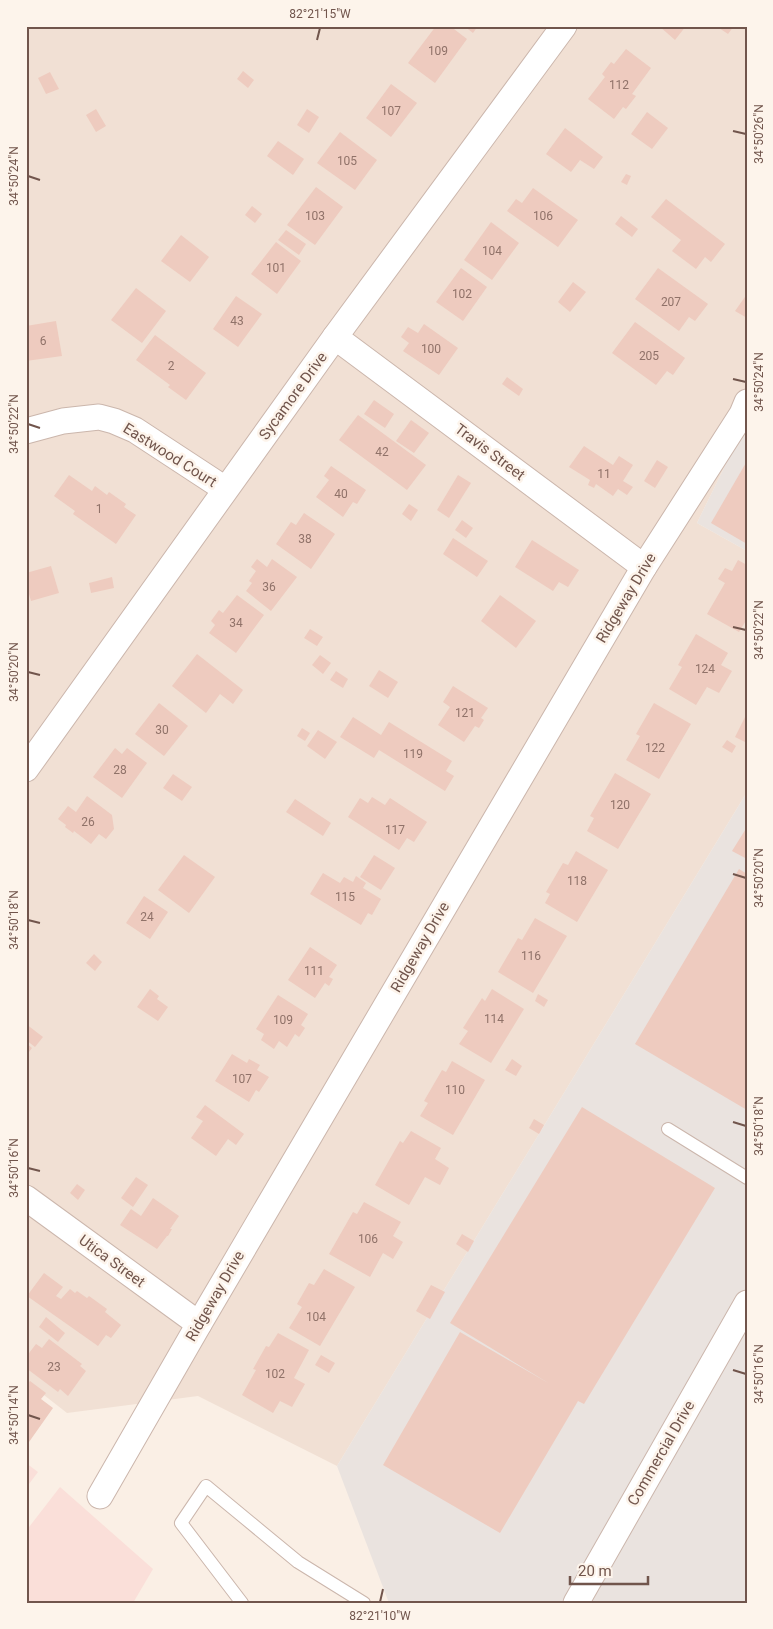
<svg xmlns="http://www.w3.org/2000/svg" width="773" height="1629" viewBox="0 0 773 1629" font-family="Roboto,sans-serif">
<style>
.residential{fill:#f1e0d4}
.commercial{fill:#fadfd9}
.industrial{fill:#eae3df}
.building{fill:#eecbbf}
.lines{fill:none;stroke-linecap:round;stroke-linejoin:round}
.lane-casing{stroke:#cbb6ac;stroke-width:14}
.street-casing{stroke:#cbb6ac;stroke-width:27}
.lane{stroke:#fff;stroke-width:12}
.street{stroke:#fff;stroke-width:25}
.ticks{fill:none;stroke:#71554c;stroke-width:2}
.labels{text-anchor:middle;dominant-baseline:central;stroke-width:5;stroke-linejoin:round;paint-order:stroke}
.number-label{font-size:12px;fill:#907269}
.street-label{font-size:15px;fill:#71554c;stroke:#fdf4eb}
.neatline{fill:none;stroke:#71554c;stroke-width:2}
.ticks-label{font-size:12px;text-anchor:middle;fill:#71554c}
</style>
<rect width="100%" height="100%" fill="#faefe5"/>
<path class="residential" d="M26 26H747V421L697 523 747 551V792L337 1466 198 1396 67 1413 26 1381Z"/>
<g class="commercial">
<path d="M26 1463 38 1472 26 1488Z"/>
<path d="M60 1487 153 1569 133 1603H26V1531Z"/>
</g>
<g class="industrial">
<path d="M747 421V551L697 523Z"/>
<path d="M747 792V1603H389L337 1466Z"/>
</g>
<g class="building">
<path d="M436 26H450L467 39 435 83 408 63Z"/>
<path d="M464 26H478L473 33Z"/>
<path d="M659 26H686L675 40Z"/>
<path d="M716 26H734L728 34Z"/>
<path d="M626 49 651 68 632 94 636 96 626 109 623 107 614 119 588 99 605 77 602 74 611 62 614 64Z"/>
<path d="M243 71 254 80 248 88 237 79Z"/>
<path d="M50 72 59 89 46 94 38 78Z"/>
<path d="M391 84 417 103 391 137 366 118Z"/>
<path d="M96 109 106 126 96 132 86 115Z"/>
<path d="M307 109 319 117 309 133 297 125Z"/>
<path d="M647 112 668 128 652 149 631 134Z"/>
<path d="M565 128 603 157 594 169 580 160 571 172 546 154Z"/>
<path d="M340 132 377 160 355 190 317 163Z"/>
<path d="M278 141 304 159 293 175 267 156Z"/>
<path d="M626 174 631 176 627 185 621 182Z"/>
<path d="M316 187 343 207 315 245 287 225Z"/>
<path d="M533 188 578 220 558 247 507 211 516 199 522 203Z"/>
<path d="M666 199 725 244 711 262 705 257 696 269 672 251 681 240 651 217Z"/>
<path d="M252 206 262 214 255 223 245 215Z"/>
<path d="M621 216 638 229 632 237 615 224Z"/>
<path d="M491 222 519 243 492 280 464 260Z"/>
<path d="M286 230 306 244 299 255 278 240Z"/>
<path d="M181 235 209 257 190 282 161 261Z"/>
<path d="M276 242 301 261 277 294 251 274Z"/>
<path d="M461 268 487 287 463 321 436 302Z"/>
<path d="M658 268 708 304 695 321 689 317 679 331 635 299Z"/>
<path d="M573 282 586 292 570 312 558 302Z"/>
<path d="M136 288 166 311 142 343 111 320Z"/>
<path d="M747 294V318L735 311Z"/>
<path d="M236 296 262 314 238 347 213 329Z"/>
<path d="M56 321 62 356 26 361V326Z"/>
<path d="M635 322 685 358 673 375 667 371 656 385 612 353Z"/>
<path d="M424 324 458 348 439 375 403 351 409 343 401 337 408 327 418 333Z"/>
<path d="M155 335 206 373 186 400 168 387 170 385 136 360Z"/>
<path d="M507 377 523 389 519 396 502 384Z"/>
<path d="M374 400 394 414 385 428 364 414Z"/>
<path d="M358 415 426 465 407 490 339 440Z"/>
<path d="M411 420 429 433 414 453 396 441Z"/>
<path d="M584 446 613 465 619 456 633 465 623 481 633 487 627 495 618 489 613 496 596 484 594 488 588 485 590 480 569 467Z"/>
<path d="M657 460 668 467 655 488 644 481Z"/>
<path d="M747 461V544L711 523Z"/>
<path d="M331 466 366 490 357 504 353 502 343 517 316 497 329 480 324 476Z"/>
<path d="M69 475 92 491 95 486 107 495 109 492 126 504 124 507 136 515 116 544 73 514 75 511 54 496Z"/>
<path d="M458 475 471 483 449 518 437 510Z"/>
<path d="M409 504 418 510 411 521 402 514Z"/>
<path d="M304 513 335 534 311 569 276 544 291 522 296 525Z"/>
<path d="M462 520 473 528 466 538 455 530Z"/>
<path d="M453 538 488 561 477 577 443 554Z"/>
<path d="M532 540 579 570 568 587 559 582 553 591 515 567Z"/>
<path d="M257 559 267 567 272 559 297 577 271 611 246 591 252 583 249 581 256 571 251 567Z"/>
<path d="M738 560 747 565V619L739 632 707 614 725 583 718 579 725 568 732 571Z"/>
<path d="M51 566 59 593 31 601 26 584V573Z"/>
<path d="M112 577 114 588 91 593 89 583Z"/>
<path d="M237 595 264 615 236 653 209 633 215 625 211 621 219 610 223 613Z"/>
<path d="M500 595 536 621 516 648 481 621Z"/>
<path d="M310 629 323 637 317 646 304 638Z"/>
<path d="M696 634 728 653 721 665 732 671 719 693 707 687 696 705 669 689 682 667 678 665Z"/>
<path d="M197 654 243 690 233 704 220 694 206 713 172 686Z"/>
<path d="M320 655 331 663 323 674 312 665Z"/>
<path d="M379 670 398 682 388 698 369 686Z"/>
<path d="M336 671 348 679 343 688 330 680Z"/>
<path d="M453 686 488 708 481 718 484 720 479 728 475 726 464 742 438 725 450 707 443 702Z"/>
<path d="M159 703 188 726 164 756 135 734Z"/>
<path d="M654 703 691 724 659 779 626 760 640 736 636 734Z"/>
<path d="M353 717 381 735 389 722 452 761 446 771 454 776 445 791 379 750 374 758 340 737Z"/>
<path d="M745 717H747V743L735 737Z"/>
<path d="M302 728 310 733 305 741 297 736Z"/>
<path d="M318 730 337 742 325 759 307 746Z"/>
<path d="M727 740 736 746 732 753 722 747Z"/>
<path d="M115 748 122 754 127 748 147 763 122 798 93 777Z"/>
<path d="M615 773 651 794 618 849 587 831 594 818 590 816Z"/>
<path d="M173 774 192 787 182 801 163 788Z"/>
<path d="M87 796 112 815 114 829 106 839 99 834 91 844 74 831 73 833 65 827 66 825 58 819 68 806 76 812Z"/>
<path d="M372 797 385 805 390 798 427 822 414 842 407 838 399 850 348 817 360 798 368 803Z"/>
<path d="M295 799 331 823 323 836 286 812Z"/>
<path d="M747 827V859L732 851Z"/>
<path d="M576 851 608 870 577 922 545 903 550 894 546 892 563 863 568 865Z"/>
<path d="M184 855 215 877 189 913 158 890Z"/>
<path d="M374 855 395 868 381 890 360 877Z"/>
<path d="M739 869 747 874V1110L635 1044Z"/>
<path d="M323 873 340 883 344 877 353 882 356 876 366 883 363 888 381 899 372 915 368 913 361 925 310 894Z"/>
<path d="M144 896 168 912 150 939 126 923Z"/>
<path d="M535 918 567 936 533 993 498 972 518 938 522 940Z"/>
<path d="M310 947 337 965 329 977 333 979 329 986 325 983 315 998 288 980Z"/>
<path d="M94 954 102 962 95 971 86 963Z"/>
<path d="M150 989 159 996 157 999 168 1007 158 1021 137 1007Z"/>
<path d="M492 989 524 1009 491 1063 459 1044 468 1031 463 1028 482 998 485 1001Z"/>
<path d="M538 994 548 1000 544 1007 535 1001Z"/>
<path d="M278 995 308 1014 301 1025 305 1028 299 1037 295 1034 287 1047 279 1041 274 1049 261 1040 264 1034 256 1029Z"/>
<path d="M26 1024 43 1037 35 1047 26 1040Z"/>
<path d="M26 1043 32 1048 26 1056Z"/>
<path d="M232 1054 247 1063 249 1059 260 1065 257 1070 269 1077 259 1092 256 1090 249 1102 215 1081Z"/>
<path d="M512 1059 522 1066 516 1076 505 1070Z"/>
<path d="M452 1061 485 1080 453 1135 420 1116 428 1103 424 1101 442 1070 446 1072Z"/>
<path d="M205 1105 244 1134 236 1145 228 1139 216 1156 191 1138 203 1121 196 1117Z"/>
<path d="M582 1107 715 1188 584 1404 578 1401 500 1533 383 1465 460 1332 550 1384 450 1323Z"/>
<path d="M534 1119 544 1125 539 1134 529 1128Z"/>
<path d="M411 1131 441 1148 435 1159 449 1168 440 1185 425 1177 409 1205 375 1185 400 1141 403 1143Z"/>
<path d="M136 1177 148 1185 133 1207 121 1198Z"/>
<path d="M77 1184 85 1190 78 1200 70 1193Z"/>
<path d="M153 1198 179 1216 170 1229H172L168 1236H167L157 1249 120 1225 131 1209 141 1216Z"/>
<path d="M364 1202 401 1222 393 1236 403 1242 393 1259 383 1253 370 1277 329 1254 353 1212 357 1214Z"/>
<path d="M462 1234 474 1241 468 1252 456 1244Z"/>
<path d="M324 1269 355 1287 320 1346 289 1328 302 1307 297 1304 309 1283 314 1285Z"/>
<path d="M44 1273 63 1287 56 1296 61 1299 70 1289 75 1293 77 1291 87 1298 89 1296 107 1309 105 1312 121 1325 111 1338 106 1335 98 1346 27 1296Z"/>
<path d="M431 1285 445 1292 430 1319 416 1311Z"/>
<path d="M46 1317 65 1333 58 1342 39 1327Z"/>
<path d="M278 1333 309 1350 294 1378 305 1384 292 1407 280 1401 273 1413 242 1395 256 1370 253 1369 266 1346 269 1347Z"/>
<path d="M49 1339 82 1364 80 1366 86 1371 68 1396 60 1389 58 1392 26 1368V1357L36 1344 42 1348Z"/>
<path d="M321 1355 335 1363 329 1373 315 1365Z"/>
<path d="M30 1381 46 1393 41 1399 53 1408 29 1442 26 1440V1386Z"/>
</g>
<g class="lines">
<defs>
<g id="lane">
<path d="M668 1129 747 1178"/>
<path d="M242 1603 181 1523 206 1486 298 1562 364 1603"/>
</g>
<g id="street">
<path d="M335 337 644 567"/>
<path d="M26 431 63 421 99 417 114 421 135 430 225 489"/>
<path d="M26 769 335 337 564 26"/>
<path d="M26 1198 199 1324"/>
<path d="M100 1496 199 1324 644 567 742 414 747 402"/>
<path d="M576 1603 747 1303"/>
</g>
</defs>
<use href="#lane" class="lane-casing"/>
<use href="#street" class="street-casing"/>
<use href="#lane" class="lane"/>
<use href="#street" class="street"/>
</g>
<path class="ticks" d="M317 40 320 28M733 131 746 134M28 176 40 180M733 379 746 382M28 424 40 428M733 627 746 630M28 672 40 675M733 874 746 878M28 920 40 923M733 1122 746 1126M28 1168 40 1171M733 1370 746 1374M28 1415 40 1419M380 1602 383 1589"/>
<g class="labels">
<g class="number-label">
<text x="438" y="51">109</text>
<text x="619" y="85">112</text>
<text x="391" y="111">107</text>
<text x="347" y="161">105</text>
<text x="315" y="216">103</text>
<text x="543" y="216">106</text>
<text x="492" y="251">104</text>
<text x="276" y="268">101</text>
<text x="462" y="294">102</text>
<text x="671" y="302">207</text>
<text x="237" y="321">43</text>
<text x="43" y="341">6</text>
<text x="431" y="349">100</text>
<text x="649" y="356">205</text>
<text x="171" y="366">2</text>
<text x="382" y="452">42</text>
<text x="604" y="474">11</text>
<text x="341" y="494">40</text>
<text x="99" y="509">1</text>
<text x="305" y="539">38</text>
<text x="269" y="587">36</text>
<text x="236" y="623">34</text>
<text x="705" y="669">124</text>
<text x="465" y="713">121</text>
<text x="162" y="730">30</text>
<text x="655" y="748">122</text>
<text x="413" y="754">119</text>
<text x="120" y="770">28</text>
<text x="620" y="805">120</text>
<text x="88" y="822">26</text>
<text x="395" y="830">117</text>
<text x="577" y="881">118</text>
<text x="345" y="897">115</text>
<text x="147" y="917">24</text>
<text x="531" y="956">116</text>
<text x="314" y="971">111</text>
<text x="494" y="1019">114</text>
<text x="283" y="1020">109</text>
<text x="242" y="1079">107</text>
<text x="455" y="1090">110</text>
<text x="368" y="1239">106</text>
<text x="316" y="1317">104</text>
<text x="54" y="1367">23</text>
<text x="275" y="1374">102</text>
</g>
<g class="street-label">
<text transform="translate(293 396) rotate(-54)">Sycamore Drive</text>
<text transform="translate(490 452) rotate(37)">Travis Street</text>
<text transform="translate(170 455) rotate(32)">Eastwood Court</text>
<text transform="translate(626 598) rotate(-59)">Ridgeway Drive</text>
<text transform="translate(420 947) rotate(-60)">Ridgeway Drive</text>
<text transform="translate(112 1261) rotate(36)">Utica Street</text>
<text transform="translate(215 1296) rotate(-60)">Ridgeway Drive</text>
<text transform="translate(661 1453) rotate(-60)">Commercial Drive</text>
</g>
</g>
<rect width="773" height="1629" fill="none" stroke="#fdf4eb" stroke-width="55"/>
<path d="M570 1576v8h78v-8" fill="none" stroke="#71554c" stroke-width="2.5"/>
<text x="578" y="1576" font-size="15" fill="#71554c" stroke="#fdf4eb" stroke-width="4" paint-order="stroke">20 m</text>
<rect x="28" y="28" width="718" height="1574" class="neatline"/>
<g class="ticks-label">
<text x="320" y="18">82°21'15"W</text>
<text transform="translate(759 134) rotate(-90)" y="4">34°50'26"N</text>
<text transform="translate(14 176) rotate(-90)" y="4">34°50'24"N</text>
<text transform="translate(759 382) rotate(-90)" y="4">34°50'24"N</text>
<text transform="translate(14 424) rotate(-90)" y="4">34°50'22"N</text>
<text transform="translate(759 630) rotate(-90)" y="4">34°50'22"N</text>
<text transform="translate(14 672) rotate(-90)" y="4">34°50'20"N</text>
<text transform="translate(759 878) rotate(-90)" y="4">34°50'20"N</text>
<text transform="translate(14 920) rotate(-90)" y="4">34°50'18"N</text>
<text transform="translate(759 1126) rotate(-90)" y="4">34°50'18"N</text>
<text transform="translate(14 1168) rotate(-90)" y="4">34°50'16"N</text>
<text transform="translate(759 1374) rotate(-90)" y="4">34°50'16"N</text>
<text transform="translate(14 1415) rotate(-90)" y="4">34°50'14"N</text>
<text x="380" y="1620">82°21'10"W</text>
</g>
</svg>
